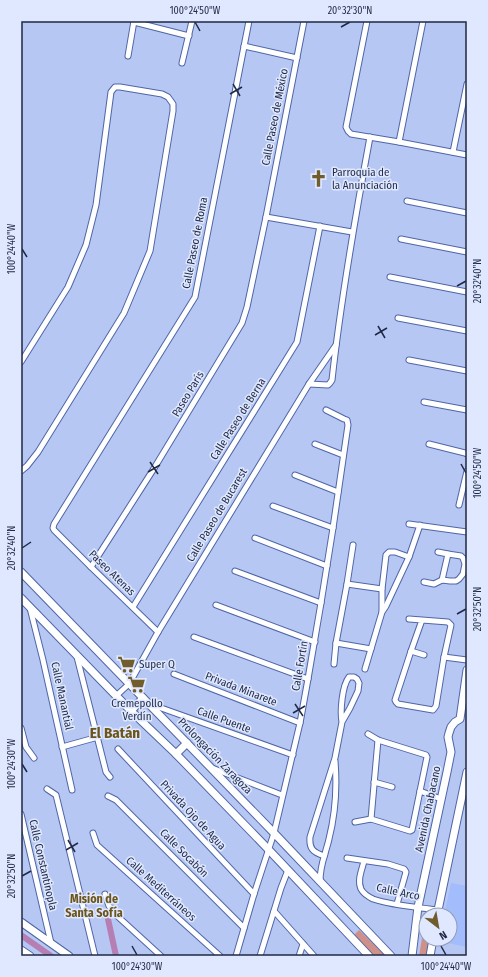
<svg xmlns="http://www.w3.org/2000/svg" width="488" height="977" viewBox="0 0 488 977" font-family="'Fira Sans Condensed',sans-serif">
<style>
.built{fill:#a3bcfb}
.green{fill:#ce9088}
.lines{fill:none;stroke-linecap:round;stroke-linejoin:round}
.canal{stroke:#b57fb4;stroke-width:6}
.street-casing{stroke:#4f66a7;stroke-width:7}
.secondary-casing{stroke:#4f66a7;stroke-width:9}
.street{stroke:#fff;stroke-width:5}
.secondary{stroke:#fff;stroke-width:7}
.ticks{fill:none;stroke:#1f2945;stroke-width:1.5}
.labels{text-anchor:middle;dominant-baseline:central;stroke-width:3;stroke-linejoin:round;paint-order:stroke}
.street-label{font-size:11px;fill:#1f2945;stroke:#dfe8ff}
.poi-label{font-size:11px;fill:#1f2945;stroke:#dfe8ff;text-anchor:start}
.neighbourhood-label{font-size:12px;font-weight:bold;fill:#6b551b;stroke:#dfe8ff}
.district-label{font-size:15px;font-weight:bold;fill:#6b551b;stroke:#dfe8ff}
.neatline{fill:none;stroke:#1f2945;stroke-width:1.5}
.ticks-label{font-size:10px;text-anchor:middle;fill:#1f2945}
</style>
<rect width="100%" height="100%" fill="#b6c7f3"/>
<path class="built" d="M451 883 467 886V947L438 941 439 939H450V915H444Z"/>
<g class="green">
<path d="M426 914 432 915H426V939H432L428 956H419Z"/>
<path d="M359 930 386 956H374L354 935Z"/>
</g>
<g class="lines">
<g class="canal">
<path d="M108 919 116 956"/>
<path d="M21 935 51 956"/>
</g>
<defs>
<g id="street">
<path d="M367 21 346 127 348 131 351 134 399 142 467 155"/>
<path d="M134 22 189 36"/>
<path d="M244 46 297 58"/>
<path d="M128 56 134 21"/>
<path d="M182 63 192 21"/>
<path d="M399 142 423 21"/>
<path d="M453 152 467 84"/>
<path d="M407 201 467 213"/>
<path d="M266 217 352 232"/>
<path d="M401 239 467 252"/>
<path d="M390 277 467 292"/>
<path d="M398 318 467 331"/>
<path d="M409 360 467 371"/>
<path d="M21 362 68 287 86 245 96 205 111 92 115 87H120L162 94 168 97 173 104V111L150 251 124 313 38 452 27 466 21 471"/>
<path d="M309 384 328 385 330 383 332 380C341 298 355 218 370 137"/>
<path d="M424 402 467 410"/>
<path d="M315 444 343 455"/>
<path d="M429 444 465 453 467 454"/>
<path d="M295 475 338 492"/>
<path d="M459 505 467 471"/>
<path d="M273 506 333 528"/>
<path d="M409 524 467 532"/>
<path d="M255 538 327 566"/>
<path d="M91 567 153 470 242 323 247 307 266 217 304 21"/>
<path d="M235 571 321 603"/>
<path d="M442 580 448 554"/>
<path d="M424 582 434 584 442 580 450 581H456L459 579 463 574 465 564 463 558 461 556 448 554 438 552"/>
<path d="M347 584 382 589"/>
<path d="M216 605 315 642"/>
<path d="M133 607 297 342 320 226"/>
<path d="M30 608 43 660 72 790"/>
<path d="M382 611V589L386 555 389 552H395L409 557"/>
<path d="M409 619 448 622 451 625 444 657 436 706 433 710 398 704 396 702 395 700 411 651 422 620"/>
<path d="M158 632 91 567 54 530 53 528 54 524 195 297 249 21"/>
<path d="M194 637 308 679"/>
<path d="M336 643 371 649"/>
<path d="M411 651 424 655"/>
<path d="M77 657 106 772 110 777"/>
<path d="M444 657 467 660"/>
<path d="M334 664 336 643 347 584 353 545"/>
<path d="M365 669 382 612 386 606 409 557 420 525"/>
<path d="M174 674 300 723"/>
<path d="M117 695 129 684 158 632 309 384 336 345"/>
<path d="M150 704 293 755"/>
<path d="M21 728 26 747 34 758"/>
<path d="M62 747 98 737"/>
<path d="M118 749 254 894"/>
<path d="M212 768 282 795"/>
<path d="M374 782 392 787"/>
<path d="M47 789 56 795 95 956"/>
<path d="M420 791 441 799"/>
<path d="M108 796 116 800 244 928"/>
<path d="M21 814 51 943"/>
<path d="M371 819 378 740"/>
<path d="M355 822 371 819 410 831 412 830 427 757 426 755 378 740 368 734"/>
<path d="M93 833 97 845 220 956"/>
<path d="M324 856C313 852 309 849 310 837L335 758 342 722 350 708 358 691 359 683 357 679 354 677H349C342 686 340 711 342 722"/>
<path d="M347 858 388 864 404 869 406 872 397 904"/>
<path d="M364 861C362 870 357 880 361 889 363 893 369 897 373 899 394 906 417 907 438 910"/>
<path d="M320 882C320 872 322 863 325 854 326 849 328 844 329 839 335 815 337 785 335 761"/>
<path d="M105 894 109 906 115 914 161 956"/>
<path d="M274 911 314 956"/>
<path d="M236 956 254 894 274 833 300 723 308 679 321 603 333 528 348 425 347 420 344 419 326 410"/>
<path d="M260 956 281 888 288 870"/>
<path d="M299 956 303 944"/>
</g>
<g id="secondary">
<path d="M21 572 274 833 391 956"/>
<path d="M21 598 131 711 176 754 268 849 369 956"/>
<path d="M131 711 143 698"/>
<path d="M176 754 187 743"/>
<path d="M437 915 467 772"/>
<path d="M21 922 69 956"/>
<path d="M21 950 30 956"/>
<path d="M412 956 418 907 447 772 451 752 448 737 449 733 451 727 455 722 460 719 467 670"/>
<path d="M430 956 433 939"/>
</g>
</defs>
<use href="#street" class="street-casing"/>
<use href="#secondary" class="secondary-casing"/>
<use href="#street" class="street"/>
<use href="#secondary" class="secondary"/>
</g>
<path class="ticks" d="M195 22 200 31M341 27 350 22M233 84 240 96M230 94 242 87M22 249 27 257M457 286 466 281M378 326 385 338M375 335 387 328M150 462 158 474M461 464 466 473M148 472 160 465M22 548 31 542M457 614 466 609M295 704 303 716M293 713 305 706M22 764 27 772M68 840 75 852M66 850 78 843M22 876 31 871M132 946 137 955M441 946 446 955"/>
<defs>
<symbol id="church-bare" viewBox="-9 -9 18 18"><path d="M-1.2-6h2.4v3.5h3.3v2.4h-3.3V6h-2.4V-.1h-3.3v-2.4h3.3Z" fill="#715d2c" stroke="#dfe8ff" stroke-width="2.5" paint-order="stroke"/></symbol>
<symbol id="supermarket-bare" viewBox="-9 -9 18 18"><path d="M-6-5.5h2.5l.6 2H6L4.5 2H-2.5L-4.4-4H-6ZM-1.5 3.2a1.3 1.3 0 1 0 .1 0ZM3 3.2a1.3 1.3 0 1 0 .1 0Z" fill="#715d2c" stroke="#dfe8ff" stroke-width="2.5" paint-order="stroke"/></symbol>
</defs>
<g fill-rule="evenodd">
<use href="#church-bare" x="306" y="166" width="25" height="25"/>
<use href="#supermarket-bare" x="114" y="652" width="25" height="25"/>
<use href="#supermarket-bare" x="124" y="672" width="25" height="25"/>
</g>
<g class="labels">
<g class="street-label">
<text transform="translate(275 117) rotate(-79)">Calle Paseo de México</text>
<text transform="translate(195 243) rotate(-79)">Calle Paseo de Roma</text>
<text transform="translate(188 394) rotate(-59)">Paseo París</text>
<text transform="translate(238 419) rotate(-58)">Calle Paseo de Berna</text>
<text transform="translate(217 515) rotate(-59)">Calle Paseo de Bucarest</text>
<text transform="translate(112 573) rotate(44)">Paseo Atenas</text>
<text transform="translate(300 666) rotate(-80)">Calle Fortín</text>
<text transform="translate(241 689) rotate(21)">Privada Minarete</text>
<text transform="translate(62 696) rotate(78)">Calle Manantial</text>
<text transform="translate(224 720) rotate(20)">Calle Puente</text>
<text transform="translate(215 756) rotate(46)">Prolongación Zaragoza</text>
<text transform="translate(428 809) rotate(-78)">Avenida Chabacano</text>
<text transform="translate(193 815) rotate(47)">Privada Ojo de Agua</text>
<text transform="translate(184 853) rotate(45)">Calle Socabón</text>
<text transform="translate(43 865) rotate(77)">Calle Constantinopla</text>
<text transform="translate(161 889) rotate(42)">Calle Mediterráneos</text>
<text transform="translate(398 892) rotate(12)">Calle Arco</text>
</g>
<g class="poi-label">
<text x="332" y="172">Parroquia de<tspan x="332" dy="13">la Anunciación</tspan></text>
<text x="139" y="664">Super Q</text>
<text x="137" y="703" text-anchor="middle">Cremepollo<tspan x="137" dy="13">Verdín</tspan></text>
</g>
<g class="neighbourhood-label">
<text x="94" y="899">Misión de<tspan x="94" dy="14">Santa Sofía</tspan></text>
</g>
<g class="district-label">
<text x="115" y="733">El Batán</text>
</g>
</g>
<rect width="488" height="977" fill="none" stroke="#dfe8ff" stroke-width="44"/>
<g transform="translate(438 927) rotate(149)"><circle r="19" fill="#dfe8ff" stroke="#929cb5"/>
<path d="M0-3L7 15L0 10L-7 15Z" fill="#715d2c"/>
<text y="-6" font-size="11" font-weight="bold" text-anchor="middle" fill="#1f2945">N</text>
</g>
<rect x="22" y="22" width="444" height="933" class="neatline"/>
<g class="ticks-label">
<text x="195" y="14">100°24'50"W</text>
<text x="350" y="14">20°32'30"N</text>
<text transform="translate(11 249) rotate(-90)" y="4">100°24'40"W</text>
<text transform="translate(477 281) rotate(-90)" y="4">20°32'40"N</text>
<text transform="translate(477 473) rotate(-90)" y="4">100°24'50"W</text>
<text transform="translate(11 548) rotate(-90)" y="4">20°32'40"N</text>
<text transform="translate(477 609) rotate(-90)" y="4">20°32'50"N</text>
<text transform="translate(11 764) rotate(-90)" y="4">100°24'30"W</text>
<text transform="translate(11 876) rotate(-90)" y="4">20°32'50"N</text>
<text x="137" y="970">100°24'30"W</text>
<text x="446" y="970">100°24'40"W</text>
</g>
</svg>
